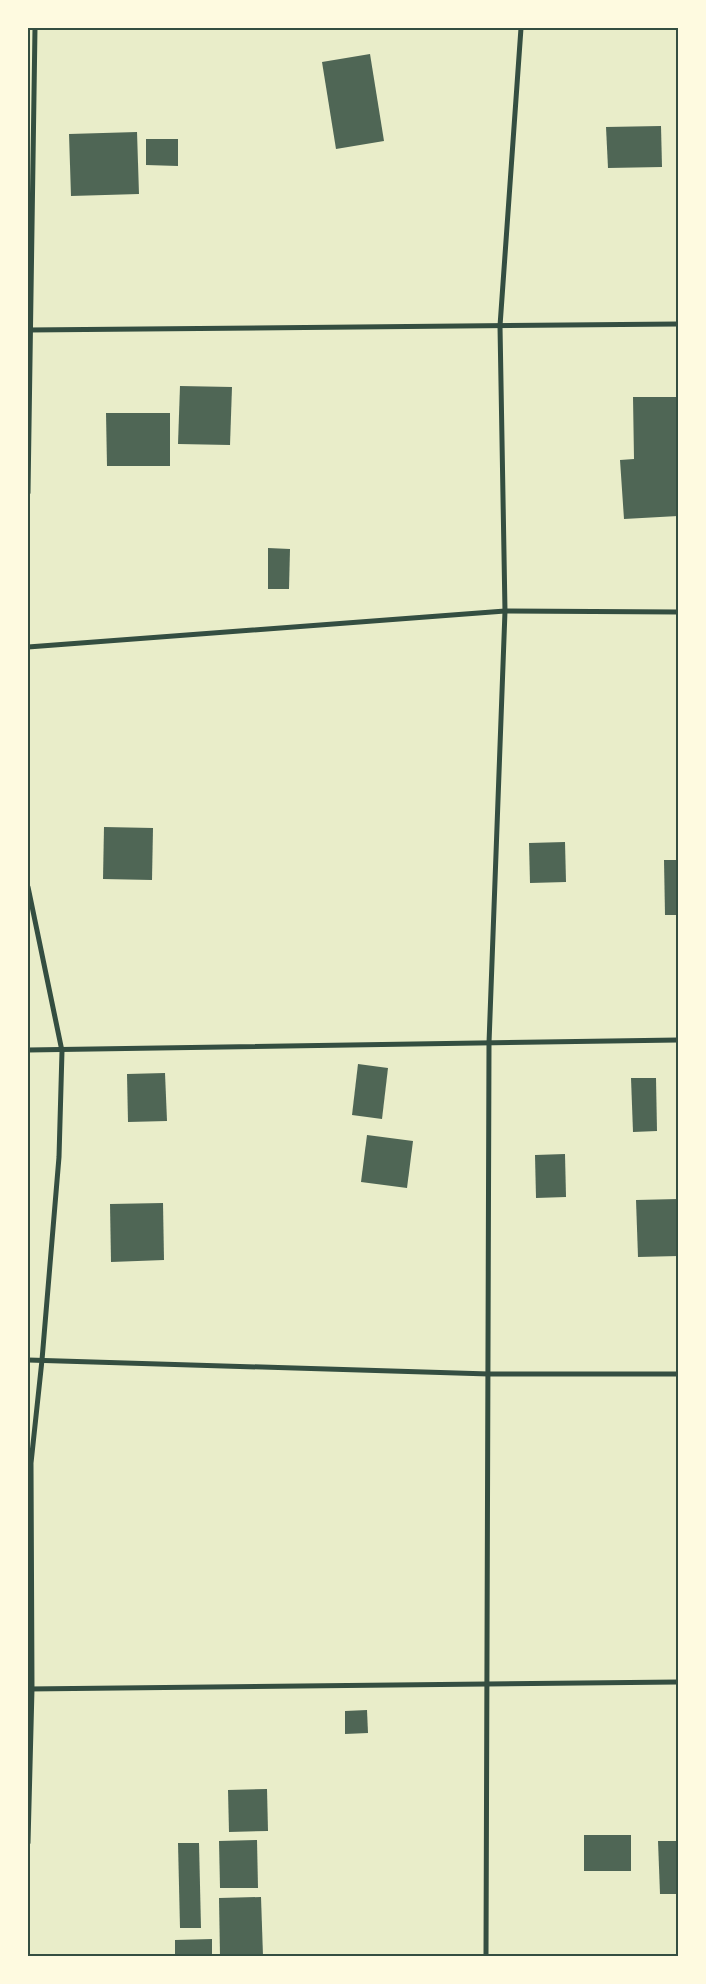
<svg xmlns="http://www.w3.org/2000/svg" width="706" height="1984" viewBox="0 0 706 1984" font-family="'PT Sans Narrow',sans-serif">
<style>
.building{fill:#4f6655}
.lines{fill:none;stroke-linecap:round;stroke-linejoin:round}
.minor{stroke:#344e41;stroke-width:5}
.neatline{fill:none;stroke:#344e41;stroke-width:2}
</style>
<rect width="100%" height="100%" fill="#e9edc9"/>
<g class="building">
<path d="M370 54 384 141 336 149 322 62Z"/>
<path d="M661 126 662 167 608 168 606 127Z"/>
<path d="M137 132 139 194 71 196 69 134Z"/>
<path d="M146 139H178V166L146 165Z"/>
<path d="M180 386 232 387 230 445 178 444Z"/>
<path d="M633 397H678V516L624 519 620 460 634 459Z"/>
<path d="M106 413H170V466H107Z"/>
<path d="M268 548 290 549 289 589H268Z"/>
<path d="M104 827 153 828 152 880 103 879Z"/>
<path d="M565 842 566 882 530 883 529 843Z"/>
<path d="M664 860H678V915H665Z"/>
<path d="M358 1064 388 1068 382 1119 352 1115Z"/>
<path d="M165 1073 167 1121 128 1122 127 1074Z"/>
<path d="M631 1078H656L657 1131 633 1132Z"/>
<path d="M367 1135 413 1141 407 1188 361 1182Z"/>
<path d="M565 1154 566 1197 536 1198 535 1155Z"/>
<path d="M678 1199V1256L638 1257 636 1200Z"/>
<path d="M163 1203 164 1260 111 1262 110 1204Z"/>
<path d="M367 1710 368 1733 345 1734V1711Z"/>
<path d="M267 1789 268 1831 229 1832 228 1790Z"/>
<rect x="584" y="1835" width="47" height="36"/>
<path d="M257 1840 258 1888H220L219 1841Z"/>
<path d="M658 1841H678V1894H660Z"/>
<path d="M178 1843H199L201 1928H180Z"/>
<path d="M261 1897 263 1956H220L219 1898Z"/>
<path d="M212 1939V1956H175V1940Z"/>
</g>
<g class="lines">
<g class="minor">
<path d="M28 330 678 324"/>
<path d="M28 493 35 28"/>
<path d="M28 647 505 611 678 612"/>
<path d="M28 887 62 1051 59 1157 42 1360 31 1463 32 1689 28 1843"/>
<path d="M28 1050 678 1040"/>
<path d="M28 1360 489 1374H678"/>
<path d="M28 1689 678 1682"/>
<path d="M486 1956 489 1043 505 611 500 326 521 28"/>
</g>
</g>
<rect width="706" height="1984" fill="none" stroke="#fefae0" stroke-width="58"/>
<rect x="29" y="29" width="648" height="1926" class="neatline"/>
</svg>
